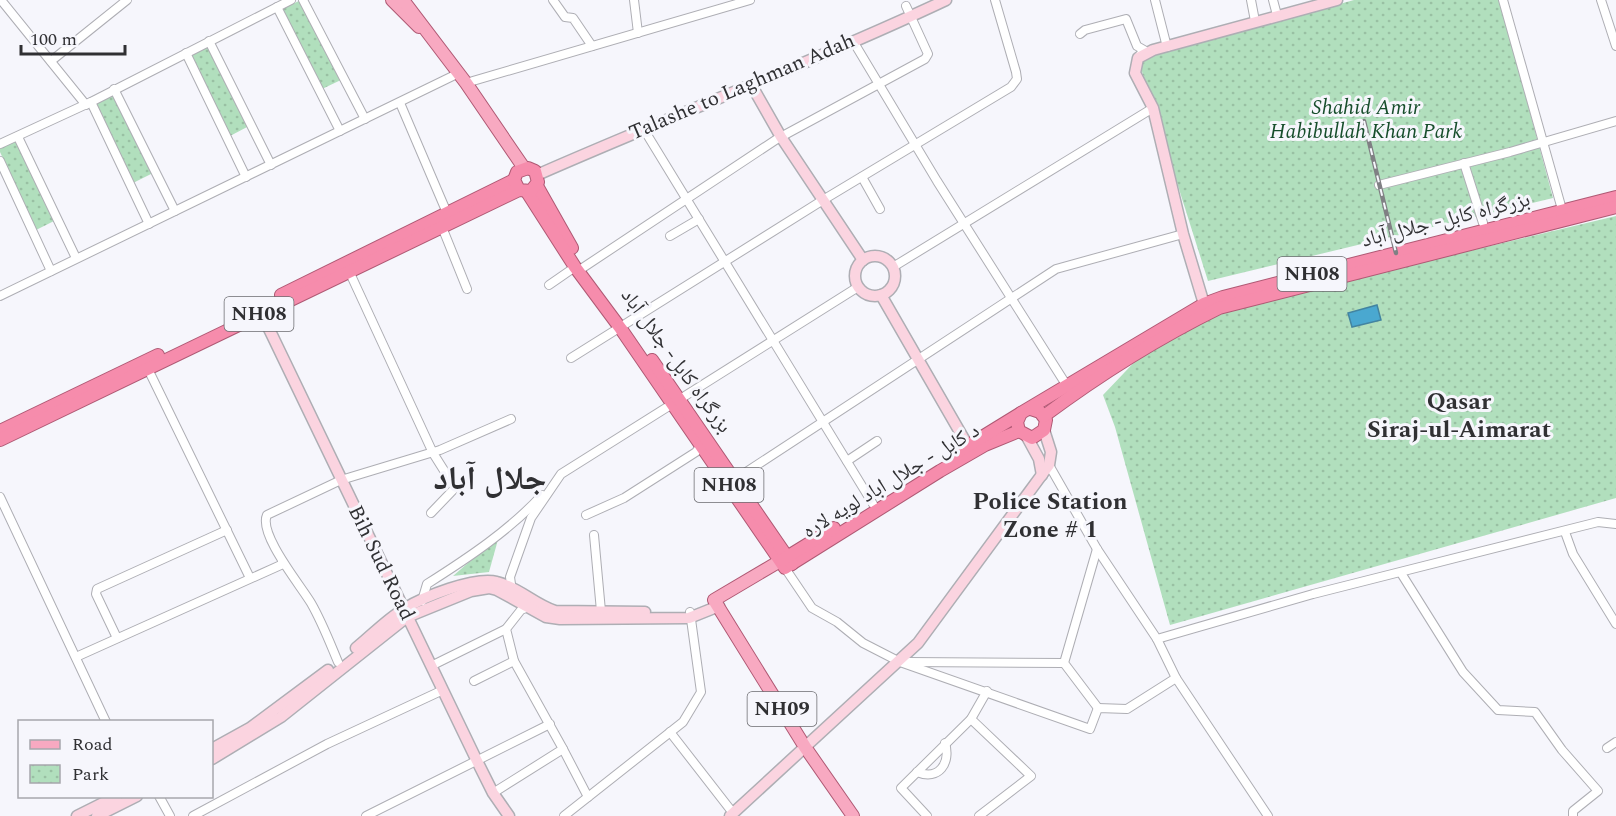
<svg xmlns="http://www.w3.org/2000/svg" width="1616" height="816" viewBox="0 0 1616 816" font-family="Spectral,'Noto Naskh Arabic',serif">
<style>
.park{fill:url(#park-dots)}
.water{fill:#4aa8d0;stroke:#4284a1;stroke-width:1.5}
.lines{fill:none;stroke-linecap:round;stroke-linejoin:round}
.minor-casing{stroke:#aeaeb4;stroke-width:10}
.secondary-casing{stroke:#aeaeb4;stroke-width:13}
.primary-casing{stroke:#af5974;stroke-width:14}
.trunk-casing{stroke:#af5974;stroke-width:14}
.minor{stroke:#fff;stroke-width:8}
.secondary{stroke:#fbd4e0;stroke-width:10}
.primary{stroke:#f8a9c1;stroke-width:12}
.trunk{stroke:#f68cac;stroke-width:12}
.rail-casing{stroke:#808084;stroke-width:4.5}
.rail{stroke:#f6f6fc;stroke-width:2;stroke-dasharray:7;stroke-linecap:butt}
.labels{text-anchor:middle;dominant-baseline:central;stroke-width:6;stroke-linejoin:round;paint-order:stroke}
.shield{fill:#f6f6fc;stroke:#6b6b6f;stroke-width:1.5}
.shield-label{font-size:20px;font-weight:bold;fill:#303033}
.street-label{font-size:21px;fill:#303033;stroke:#f6f6fc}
.park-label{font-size:21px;font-style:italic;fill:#174e2c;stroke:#f6f6fc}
.quarter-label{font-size:24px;font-weight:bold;fill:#303033;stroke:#f6f6fc}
.town-label{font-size:33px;font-weight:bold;fill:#303033;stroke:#f6f6fc}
</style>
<defs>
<pattern id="park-dots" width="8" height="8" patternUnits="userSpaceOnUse" patternTransform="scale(1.5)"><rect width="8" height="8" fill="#b1dfbd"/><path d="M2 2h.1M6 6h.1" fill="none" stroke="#99c0a3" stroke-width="1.8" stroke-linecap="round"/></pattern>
</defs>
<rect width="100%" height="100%" fill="#f6f6fc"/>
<g class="park">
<path d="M301 0 343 79 322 89 282 9Z"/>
<path d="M1354 0H1500L1553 198 1208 281 1138 59Z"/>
<path d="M209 45 249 126 230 136 191 54Z"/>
<path d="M114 92 153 173 133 183 94 101Z"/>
<path d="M17 139 56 220 36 230 0 152V147Z"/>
<path d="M1616 216V498L1170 625 1115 427 1103 395 1143 353 1182 331 1242 305Z"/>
<path d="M499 536 489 572 453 576Z"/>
</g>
<path class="water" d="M1377 305 1381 320 1352 327 1348 313Z"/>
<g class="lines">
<defs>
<g id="minor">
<path d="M1 0 86 105"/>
<path d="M303 0 365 119"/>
<path d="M553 0 565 17 573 18 592 46"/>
<path d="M634 0 638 33"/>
<path d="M1155 0 1167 47"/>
<path d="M1251 0 1255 21"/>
<path d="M1273 0 1277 15"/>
<path d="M1503 0 1563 213"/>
<path d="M1601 0 1616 46"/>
<path d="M277 7 340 131"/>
<path d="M1080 34 1085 30 1126 19 1137 46 1144 50 1138 57"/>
<path d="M209 41 271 165"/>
<path d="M853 41 937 181 1067 386"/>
<path d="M186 53 246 177"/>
<path d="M51 61 127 0"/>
<path d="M466 83 750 0"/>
<path d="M114 89 175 211"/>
<path d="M91 102 149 224"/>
<path d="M400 103 447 213"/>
<path d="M643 128 873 504"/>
<path d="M18 137 76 258"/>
<path d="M0 144 91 102 291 0"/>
<path d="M0 161 51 271"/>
<path d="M1464 163 1483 223"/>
<path d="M862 177 880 209"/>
<path d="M1379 185 1510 152 1616 121"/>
<path d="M442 227 467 289"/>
<path d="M670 236 699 219"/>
<path d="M893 267 1153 108"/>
<path d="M349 271 433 453 455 488 431 513"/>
<path d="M578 271 777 139 925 59 928 54 906 6"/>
<path d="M549 285 575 267"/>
<path d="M0 296 459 73"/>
<path d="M571 358 823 200 1011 87 1017 79 1016 72 995 0"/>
<path d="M147 367 250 578"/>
<path d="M847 461 877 441"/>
<path d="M1049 465 1097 549 1157 639 1313 594 1598 522 1616 524"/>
<path d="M731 482 1056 269 1183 234"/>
<path d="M0 497 106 722"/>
<path d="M586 515 624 498 696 452 701 445"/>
<path d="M1565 532 1573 554 1616 624"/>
<path d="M594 535 601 611"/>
<path d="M1097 549 1064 663 1098 708"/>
<path d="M785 568 812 608 837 622 863 643 900 662 1090 729 1098 708 1127 709 1176 678 1157 639"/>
<path d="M1401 573 1463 672 1498 710 1535 712 1562 750 1598 791 1573 811V816"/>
<path d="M512 591 510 577 531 518 561 474 858 287"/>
<path d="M422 601 427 584C468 558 510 530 542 495"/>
<path d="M117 638 96 594 97 589 227 530"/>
<path d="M76 657 283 564 282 561"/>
<path d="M338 662C330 643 322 622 311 603 301 586 258 534 267 515L341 480 440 450 511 419"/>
<path d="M907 662 1064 663"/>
<path d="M431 666 506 629"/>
<path d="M1176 678 1268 816"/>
<path d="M474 681 514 661"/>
<path d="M971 719 1031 776 979 816"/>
<path d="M670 732 733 813"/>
<path d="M1607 748 1616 742"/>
<path d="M563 749 588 797"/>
<path d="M917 772C939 781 951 763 945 743"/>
<path d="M493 793 563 749 514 661 506 629 521 610 528 607"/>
<path d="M159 796 170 816"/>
<path d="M193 816 327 744 443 690"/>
<path d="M366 816 550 724"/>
<path d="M564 816 683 722 701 692 690 612"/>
<path d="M927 816 901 788 971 719 987 691"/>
</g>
<g id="secondary">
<path d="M752 86 781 137 863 260"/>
<path d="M537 175C673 115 812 63 946 0"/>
<circle cx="875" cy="276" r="20"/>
<path d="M881 295 968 446"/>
<path d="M1204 304 1183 234 1153 108 1135 73 1138 58 1153 50 1337 0"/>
<path d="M258 306 477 761 493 793 509 816"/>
<path d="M1027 437 1039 459 1042 475"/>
<path d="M356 648C372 635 387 619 404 609 423 597 475 576 497 582 518 587 534 604 555 611L645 612"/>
<path d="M212 749 250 728 328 670"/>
<path d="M212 759 281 717 407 617 471 591 489 588 497 590 546 617 560 619 689 618 719 606"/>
<path d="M77 816 117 796"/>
<path d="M97 816 137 796"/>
<path d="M730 816 918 643 1049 465 1051 452 1044 430"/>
</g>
<g id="primary">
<path d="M392 0 419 27"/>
<path d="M403 0 466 83 524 168"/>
<path d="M780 561 714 600 805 747 853 816"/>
</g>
<g id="trunk">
<path d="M537 186 572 248"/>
<path d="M527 192 575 267 621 329 785 568 940 471 985 445 1019 431"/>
<path d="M281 295 514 180"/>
<path d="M652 360 792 564"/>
<path d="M1031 409 1040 412 1046 420 1044 430 1032 438 1019 431 1017 422 1021 413 1204 304 1223 297 1616 197"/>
<path d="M1044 416C1099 375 1158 338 1219 308L1616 207"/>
<path d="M0 431 158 355"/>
<path d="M0 440 519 190 531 191 538 182 535 171 528 168 517 172 514 180 519 190"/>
<path d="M956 453 1021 413"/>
<path d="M782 560 834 528"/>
</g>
</defs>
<use href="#minor" class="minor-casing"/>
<use href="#secondary" class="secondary-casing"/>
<use href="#primary" class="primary-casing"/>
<use href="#trunk" class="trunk-casing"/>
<use href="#minor" class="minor"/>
<use href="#secondary" class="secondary"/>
<use href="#primary" class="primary"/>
<use href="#trunk" class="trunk"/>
<defs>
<path id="rail" d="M1364 121 1396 253"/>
</defs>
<use href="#rail" class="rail-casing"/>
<use href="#rail" class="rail"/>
</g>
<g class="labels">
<g class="shield">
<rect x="1277.5" y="257" width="69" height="34" rx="4.5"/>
<rect x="224.5" y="297" width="69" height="34" rx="4.5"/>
<rect x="694.5" y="468" width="69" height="34" rx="4.5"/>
<rect x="747.5" y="692" width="69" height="34" rx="4.5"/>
</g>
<g class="shield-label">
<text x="1312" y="274">NH08</text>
<text x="259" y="314">NH08</text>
<text x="729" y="485">NH08</text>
<text x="782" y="709">NH09</text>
</g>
<g class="street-label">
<text transform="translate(742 87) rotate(-23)">Talashe to Laghman Adah</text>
<text transform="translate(1446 220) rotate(-14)">بزرگراه کابل- جلال آباد</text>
<text transform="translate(676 361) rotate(54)">بزرگراه کابل- جلال آباد</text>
<text transform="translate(891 481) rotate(-31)">د کابل - جلال اباد لویه لاره</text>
<text transform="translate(381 563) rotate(64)">Bih Sud Road</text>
</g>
<g class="park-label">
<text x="1366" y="108">Shahid Amir<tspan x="1366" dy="24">Habibullah Khan Park</tspan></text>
</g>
<g class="quarter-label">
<text x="1459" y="402">Qasar<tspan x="1459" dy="28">Siraj-ul-Aimarat</tspan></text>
<text x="1050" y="502">Police Station<tspan x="1050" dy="28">Zone # 1</tspan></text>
</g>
<g class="town-label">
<text x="490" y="479">جلال آباد</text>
</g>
</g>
<rect x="18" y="720" width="195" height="78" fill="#f6f6fc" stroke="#a7a7ac" stroke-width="1.5"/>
<rect x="30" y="740" width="30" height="9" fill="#f8a9c1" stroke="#a7a7ac" stroke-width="1.5"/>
<text x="72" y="750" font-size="18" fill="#303033">Road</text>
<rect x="30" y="765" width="30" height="18" fill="url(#park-dots)" stroke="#a7a7ac" stroke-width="1.5"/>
<text x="72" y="780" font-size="18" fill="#303033">Park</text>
<path d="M21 45v9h104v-9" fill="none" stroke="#303033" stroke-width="3"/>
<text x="30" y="45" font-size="18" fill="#303033" stroke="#f6f6fc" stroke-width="4.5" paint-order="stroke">100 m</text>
</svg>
